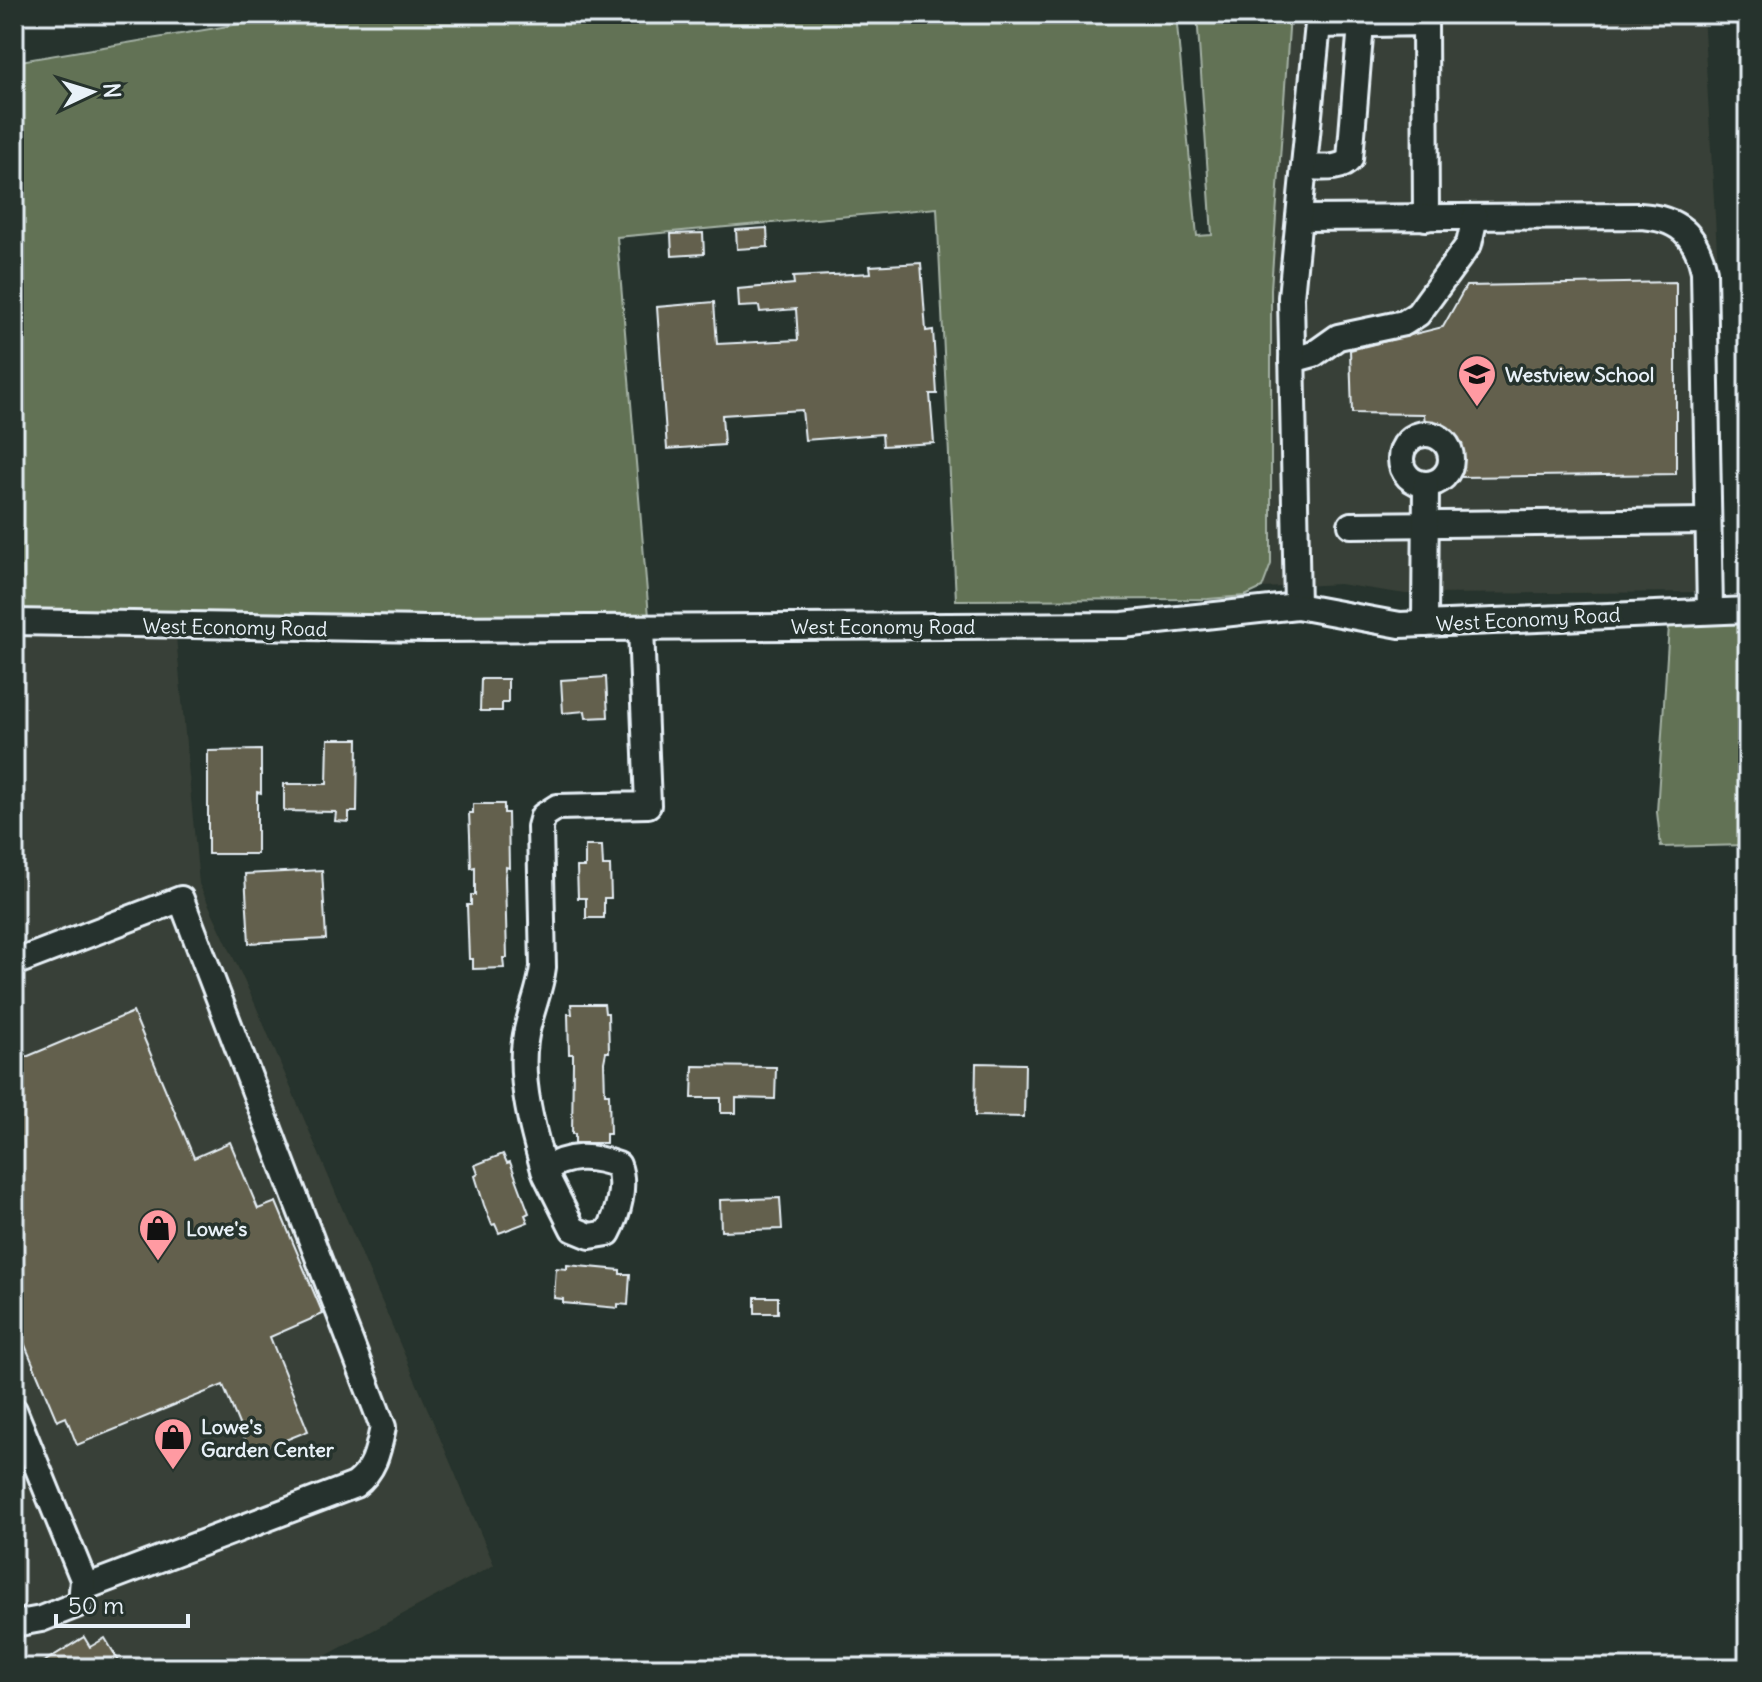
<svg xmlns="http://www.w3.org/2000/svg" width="1762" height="1682" viewBox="0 0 1762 1682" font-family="Delius,sans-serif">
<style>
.built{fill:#394137}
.green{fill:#627254;stroke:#a5b2a6;stroke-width:2}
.building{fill:#64614d;stroke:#e8f1f8;stroke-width:2}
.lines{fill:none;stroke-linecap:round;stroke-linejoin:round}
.minor-casing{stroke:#e8f1f8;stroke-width:30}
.minor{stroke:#26332d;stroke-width:24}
.labels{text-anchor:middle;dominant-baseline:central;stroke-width:7;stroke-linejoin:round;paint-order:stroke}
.poi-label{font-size:20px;font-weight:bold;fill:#e8f1f8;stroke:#26332d;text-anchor:start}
.street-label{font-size:20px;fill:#e8f1f8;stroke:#26332d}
</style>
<rect width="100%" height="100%" fill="#26332d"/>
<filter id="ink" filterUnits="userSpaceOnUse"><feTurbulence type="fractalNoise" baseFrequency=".0125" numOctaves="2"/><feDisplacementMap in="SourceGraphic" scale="16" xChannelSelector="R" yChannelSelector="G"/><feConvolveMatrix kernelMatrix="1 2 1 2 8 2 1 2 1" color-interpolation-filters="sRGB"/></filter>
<g filter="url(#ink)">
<g class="built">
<path d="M1290 14H1703L1720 302 1722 587 1709 592 1406 594 1339 584 1262 588 1271 563V289Z"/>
<path d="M14 622 175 626 199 884 255 1004 494 1565 303 1668H14Z"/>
</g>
<g class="green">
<path d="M299 14H1176L1197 236 1212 235 1197 14H1290L1271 289V564L1262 588 1245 596 1208 599 956 600 937 208 617 237 650 628 14 622V62Z"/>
<path d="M1748 624V845L1661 847 1657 812 1669 625Z"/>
</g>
<g class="building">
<path d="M767 228 768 247 737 249 736 230Z"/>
<path d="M703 233 704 254 672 256 671 234Z"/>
<path d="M921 263 926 331 933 330 937 394H930L934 443 883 446 882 434 805 440 802 410 722 415 724 445 667 449 657 307 714 302 717 344 798 340 796 309 760 312 759 306 739 307 738 289 794 284 793 277 871 273 870 266Z"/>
<path d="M1676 282V474L1460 477 1458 438 1442 427 1425 424 1424 414 1352 413 1350 350 1443 327 1466 286Z"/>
<path d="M606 677 608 717 586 718 585 711 563 713 561 680Z"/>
<path d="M481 679H508V703H502V711H480Z"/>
<path d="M328 739H358L357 812H349V822L335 821 336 812 284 811V784H327Z"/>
<path d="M261 750V793L257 792V854H208V751Z"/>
<path d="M473 804H504V813H508L509 868 506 867 505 877 507 958H503L504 968 473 969V959H469L467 905H471V895H475V867L471 868 470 835 469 813H473Z"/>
<path d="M585 846H602L603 866H610L611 898H604V918H586V898H578L577 867H585Z"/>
<path d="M322 870 326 939 249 943 245 874Z"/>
<path d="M571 1004H604L605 1013H608L609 1052H606L604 1062 605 1094H609L610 1134H606V1143H575V1134H572L573 1063V1054H569L568 1014H572Z"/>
<path d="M133 1012 194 1158 230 1142 258 1209 276 1202 323 1314 270 1337 308 1431 251 1454 223 1385 77 1445 66 1417 57 1421 14 1319V1062Z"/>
<path d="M976 1063 1025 1064 1024 1117 975 1116Z"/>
<path d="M693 1066 776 1067 775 1099 736 1098V1113H721V1098H692Z"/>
<path d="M503 1154 507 1163 510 1162 529 1213 525 1215 528 1222 499 1233 495 1224 492 1225 484 1205 475 1176 478 1174 475 1165Z"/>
<path d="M780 1198 782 1229 721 1231 720 1200Z"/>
<path d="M567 1265 620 1270V1274H630L628 1305 618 1304V1308L563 1303V1299L554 1298 556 1268 567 1269Z"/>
<rect x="755" y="1297" width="23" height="16"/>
<path d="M84 1637 90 1647 105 1638 120 1663 112 1668H34Z"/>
</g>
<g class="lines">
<defs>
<g id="minor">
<path d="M1318 25 1425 23 1426 218"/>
<path d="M1304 167C1319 167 1340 171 1350 159L1361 24"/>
<path d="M1299 218 1640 216C1678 218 1696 234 1704 271L1710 611"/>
<path d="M1292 360 1314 354 1338 337 1404 323 1418 314 1469 244 1475 217"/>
<circle cx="1426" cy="459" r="25"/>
<path d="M1351 525 1708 521"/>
<path d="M1297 606 1291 297 1319 14"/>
<path d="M14 622 427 629 1123 625 1297 606 1400 625 1748 610"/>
<path d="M1425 624 1426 484"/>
<path d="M14 963 181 899 383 1427C378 1451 375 1470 355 1485L83 1588"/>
<path d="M544 1170C569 1154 591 1155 618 1165 626 1186 618 1214 608 1233L590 1236 573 1229 546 1175 544 1170C533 1132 519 1081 525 1041 528 1016 540 993 543 967L540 827 543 816 557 807 648 805 641 628"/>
<path d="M14 1410 83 1579 81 1603 41 1619 14 1624"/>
</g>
</defs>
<use href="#minor" class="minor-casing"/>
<use href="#minor" class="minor"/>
</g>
</g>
<defs>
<symbol id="school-pin" viewBox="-11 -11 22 30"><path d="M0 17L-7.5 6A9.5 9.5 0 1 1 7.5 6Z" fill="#ff9aa2" stroke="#26332d"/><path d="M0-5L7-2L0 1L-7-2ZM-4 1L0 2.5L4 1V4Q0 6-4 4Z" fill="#111"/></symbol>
<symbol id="shop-pin" viewBox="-11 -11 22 30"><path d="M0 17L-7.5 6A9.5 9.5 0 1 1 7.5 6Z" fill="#ff9aa2" stroke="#26332d"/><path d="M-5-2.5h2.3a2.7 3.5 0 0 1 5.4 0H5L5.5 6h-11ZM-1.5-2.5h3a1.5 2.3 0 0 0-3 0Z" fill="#111"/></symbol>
</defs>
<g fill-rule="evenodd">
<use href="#school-pin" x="1455" y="352" width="44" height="60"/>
<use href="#shop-pin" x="136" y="1206" width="44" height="60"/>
<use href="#shop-pin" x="151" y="1415" width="44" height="60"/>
</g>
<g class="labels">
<g class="poi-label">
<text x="1505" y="374">Westview School</text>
<text x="186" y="1228">Lowe's</text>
<text x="201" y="1426">Lowe's<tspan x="201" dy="23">Garden Center</tspan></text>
</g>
<g class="street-label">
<text transform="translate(1528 619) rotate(-3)">West Economy Road</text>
<text x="883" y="626">West Economy Road</text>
<text transform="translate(235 627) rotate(1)">West Economy Road</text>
</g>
</g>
<rect width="1762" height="1682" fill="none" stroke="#26332d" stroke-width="48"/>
<rect x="24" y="24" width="1714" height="1634" fill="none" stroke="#e8f1f8" stroke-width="3" filter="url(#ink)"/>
<g transform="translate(92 92) rotate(86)" stroke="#26332d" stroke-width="6" paint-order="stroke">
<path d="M0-6L14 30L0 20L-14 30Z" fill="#e8f1f8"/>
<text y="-12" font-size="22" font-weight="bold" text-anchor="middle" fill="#e8f1f8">N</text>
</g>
<path d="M56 1614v12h132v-12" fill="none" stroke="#e8f1f8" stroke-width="4"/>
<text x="68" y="1614" font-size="24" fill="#e8f1f8" stroke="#26332d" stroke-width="6" paint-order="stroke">50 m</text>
</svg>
